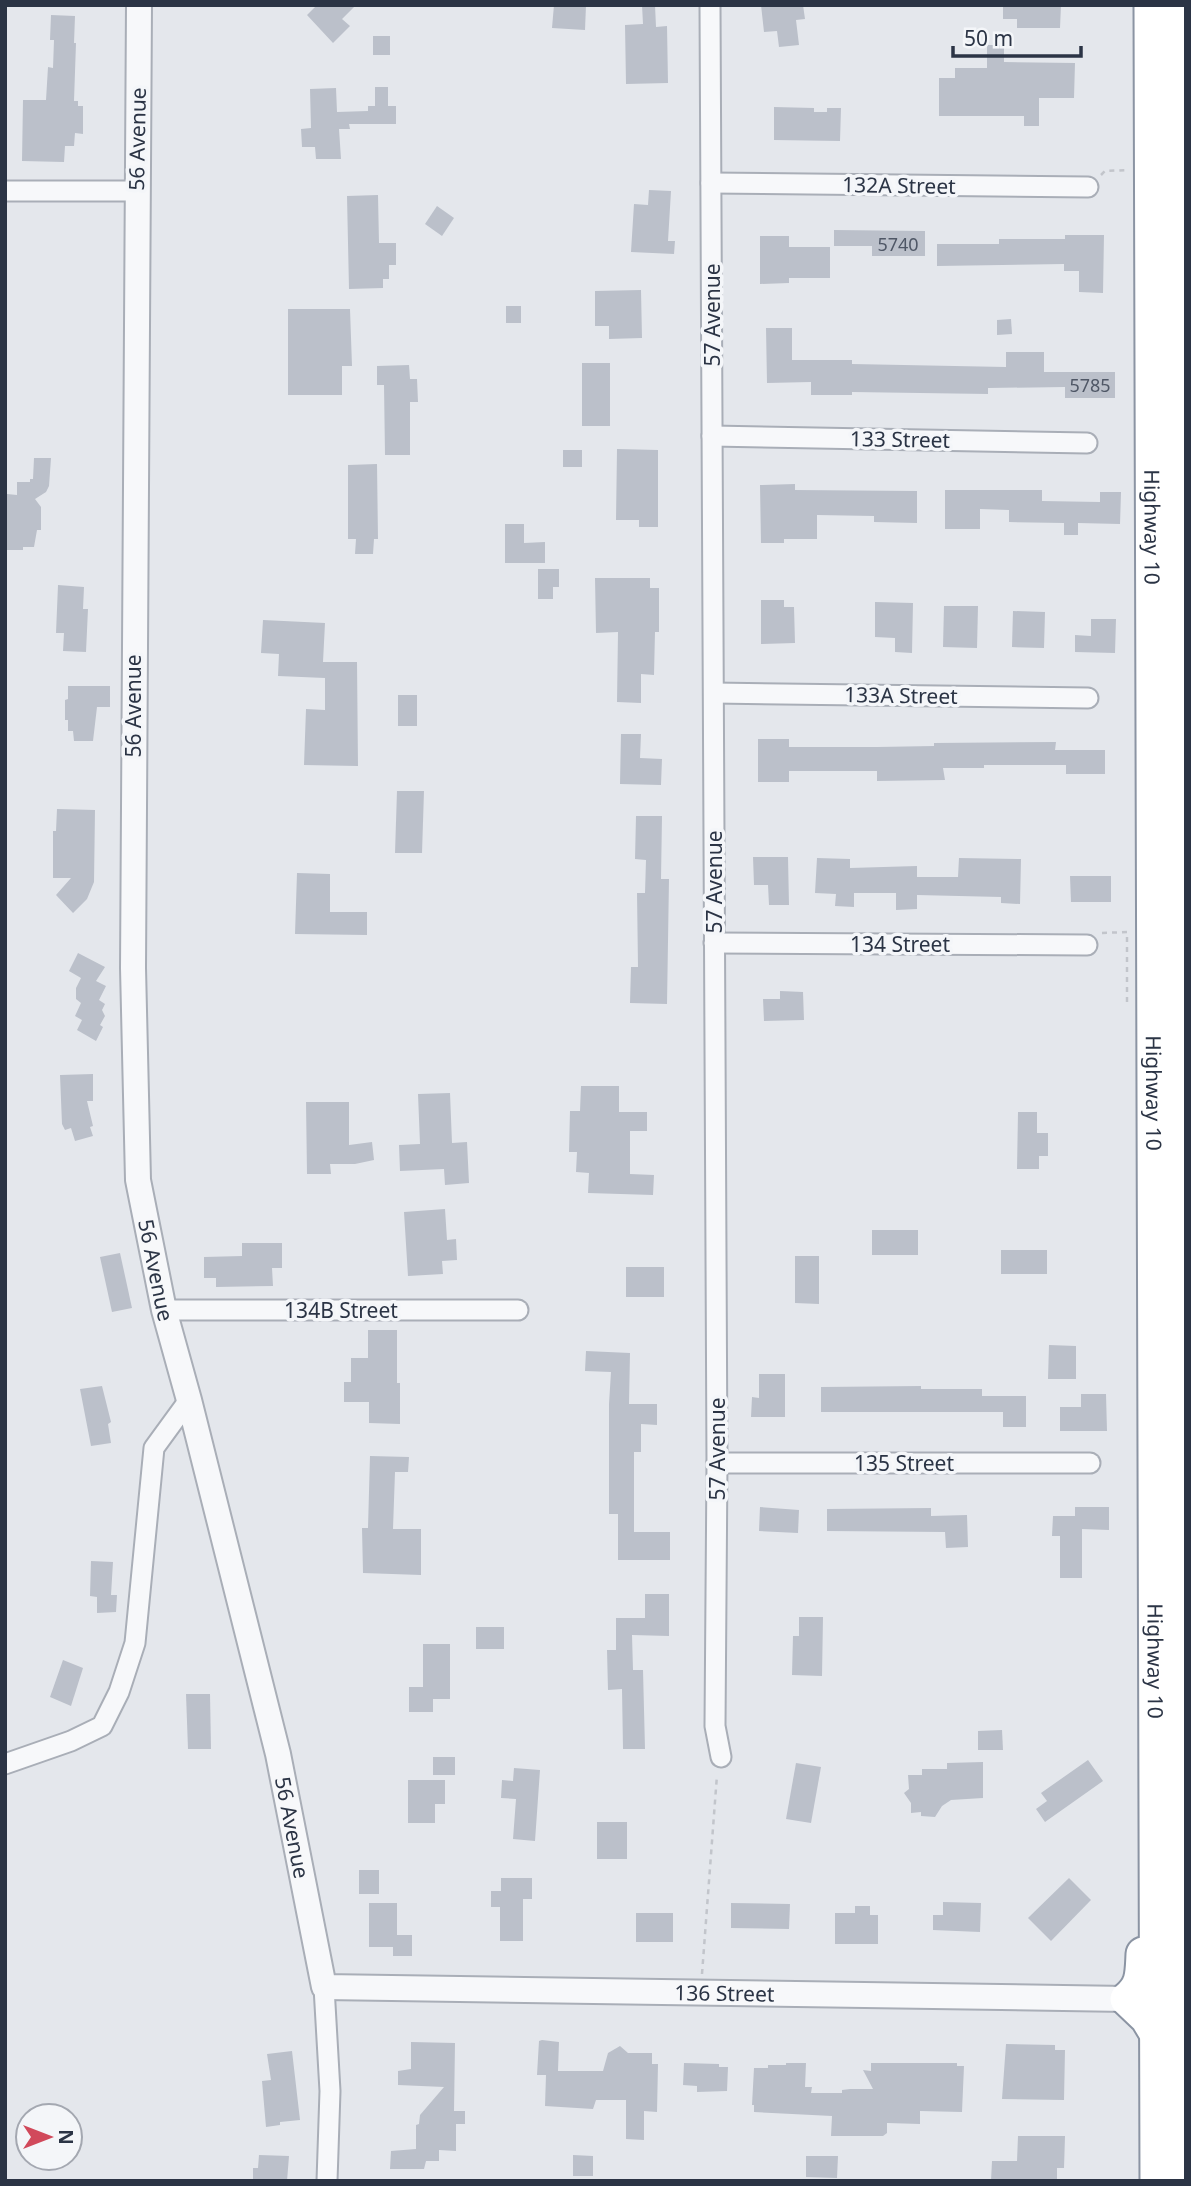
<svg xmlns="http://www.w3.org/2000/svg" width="1191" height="2186" viewBox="0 0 1191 2186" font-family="'Noto Sans',sans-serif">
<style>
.building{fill:#bbc0ca}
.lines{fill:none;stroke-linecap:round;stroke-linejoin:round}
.minor-casing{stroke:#a9aeb7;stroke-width:23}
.tertiary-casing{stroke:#a9aeb7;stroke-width:28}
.trunk-casing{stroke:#8b94a3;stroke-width:37}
.path{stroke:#c2c5cb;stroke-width:2.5;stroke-dasharray:5 5;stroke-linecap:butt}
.minor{stroke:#f7f8fa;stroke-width:19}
.tertiary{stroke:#f7f8fa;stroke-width:24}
.trunk{stroke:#fff;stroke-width:33}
.labels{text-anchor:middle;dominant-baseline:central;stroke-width:7;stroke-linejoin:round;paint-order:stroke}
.number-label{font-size:18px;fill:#4f5766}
.street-label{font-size:21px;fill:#2b3445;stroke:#f4f6f9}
</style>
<rect width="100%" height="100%" fill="#e4e7ec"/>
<g class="building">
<path d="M317 5H356L342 19 350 26 333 43 307 15Z"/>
<path d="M554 5H586L585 30 552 28Z"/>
<path d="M642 5H655L656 27 667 26 668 83 626 84 625 25 643 24Z"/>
<path d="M761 5H803L805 19 796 20 799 45 779 47 777 31 764 32Z"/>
<path d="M1003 5H1061L1060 28H1017V19H1003Z"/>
<path d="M51 15 75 16 74 43H76L74 101H78V106H83V134L75 133 74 146H65L64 162 22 161 23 100H46L48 67 53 68 54 40H50Z"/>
<rect x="373" y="36" width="17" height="19"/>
<path d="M987 45H1004V62L1075 63 1074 98H1039V126H1024V116H939V78H955V68H987Z"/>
<path d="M375 87H388V106H396V124H349L350 129H339L341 159H316L315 147H302L301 129 311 128 310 89 336 88 337 112 368 111V106H375Z"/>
<path d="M774 107 814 108V112H827V108H841L840 141 774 140Z"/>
<path d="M649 190 671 191 668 241H675L674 254 631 252 634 204 648 205Z"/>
<path d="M378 195 379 243H396V265H389V279H383V288L349 289 347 196Z"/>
<path d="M437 206 454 218 442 236 425 224Z"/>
<path d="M834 230 925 231V256H872V246H834Z"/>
<path d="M1065 235H1104L1103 293 1079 292V271H1064V264L937 266V244H999V239H1065Z"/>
<path d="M760 236H789V247H830V278H789V283L760 284Z"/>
<path d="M641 290 642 338 609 339V326H595V291Z"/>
<rect x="506" y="306" width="15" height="17"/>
<path d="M288 309H350L352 366H342V395H288Z"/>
<path d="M1011 319 1012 334 997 335V320Z"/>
<path d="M766 328H792V360H852V364L1006 367V352H1044V372H1115V398H1065V387L988 388V394L852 392V395H811V382L767 383Z"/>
<rect x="582" y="363" width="28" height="63"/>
<path d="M409 365 410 379H417L418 402H410V455H385L384 385H377V366Z"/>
<path d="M617 449 658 450V527H639V520H616Z"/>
<rect x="563" y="450" width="19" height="17"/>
<path d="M34 458H51L49 486 46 492 35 499 41 507V530H37L34 547H23V550H7V494L17 495V482H30V479H33Z"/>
<path d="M377 464 378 539H374L373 554H355L356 539H348V465Z"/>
<path d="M795 484V490L917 491V523L874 522V516L817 515V539H784V543H761L760 485Z"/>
<path d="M945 490H1042V501L1100 502V492H1121L1120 524 1078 523V535H1064V523L1009 522V510L980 509V529H945Z"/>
<path d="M505 524H524V543L545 542V563H505Z"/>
<path d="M538 569H559V587H553V599H538Z"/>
<path d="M595 578H650V588H659V632H655L654 675 641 674V703L617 702 618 632 596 633Z"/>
<path d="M58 585 84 587 83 609H88L86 652 63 651 64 633H56Z"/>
<path d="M761 600H784V607H794L795 643 761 644Z"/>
<path d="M875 602 913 603 912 653 895 652V638L875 637Z"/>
<path d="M944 606H978L977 648 943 647Z"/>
<path d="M1013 611 1045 612 1044 648 1012 647Z"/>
<path d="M1091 619H1116L1115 653 1075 652V635L1091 636Z"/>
<path d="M263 620 325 623 323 662H357L358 766 304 765 306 709 325 710V678L278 676 279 654 261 653Z"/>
<path d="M68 686H110V707H97L93 741H74L73 731H68V720H65V700L68 699Z"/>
<rect x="398" y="695" width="19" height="31"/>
<path d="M621 734H641L640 758 662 759 661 785 620 784Z"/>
<path d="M758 739H789V747H877L934 746V743L1056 742 1055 750H1105V774H1066V765H984V768H943L945 780 877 781V771H789V782H758Z"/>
<path d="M397 791H424L422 853H395Z"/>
<path d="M57 809 95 810 94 882 87 899 73 913 56 895 71 878H53V831H56Z"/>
<path d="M636 816H662L661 879H669L667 1004 630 1003 631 967H638L637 893H645L646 860 635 859Z"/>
<path d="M753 857H788L789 905H769L768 885H754Z"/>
<path d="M817 858 850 859V868L917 866V877H958L959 858 1021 859 1020 904 1001 903V897L917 895V909L896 910V893H854V907L835 906 836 894 815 893Z"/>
<path d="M297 873 330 874V912H367V935L295 934Z"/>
<path d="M1070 876H1111V902H1071Z"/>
<path d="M78 953 105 967 96 981 106 986 99 1000 105 1004 102 1010 105 1016 100 1025 103 1027 96 1041 77 1030 82 1020 75 1016 81 1003 76 999V988L81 978 69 971Z"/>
<path d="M780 991 803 992 804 1020 764 1021 763 999H780Z"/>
<path d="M93 1074V1101H87L93 1126 90 1127 93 1136 75 1141 71 1128 65 1130 62 1124 60 1075Z"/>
<path d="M581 1086H619V1112H647V1131H630V1174L654 1175 653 1195 588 1193 589 1173 576 1172 577 1152H569L570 1111H580Z"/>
<path d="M450 1093 452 1143 467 1142 469 1183 445 1185 444 1169 400 1171 399 1145 420 1144 418 1094Z"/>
<path d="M306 1102H349V1145L372 1142 374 1160 355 1164H330L331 1174H307Z"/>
<path d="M1018 1112H1037V1133H1048V1156H1039V1169H1017Z"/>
<path d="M445 1209 447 1240 456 1239 457 1260 442 1261 443 1274 408 1276 404 1212Z"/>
<rect x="872" y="1230" width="46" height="25"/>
<path d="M242 1243H282V1268H272L273 1286 216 1287V1278H204V1257L242 1256Z"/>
<rect x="1001" y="1250" width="46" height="24"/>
<path d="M120 1253 132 1308 112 1312 100 1257Z"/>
<path d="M795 1256H819V1304L795 1303Z"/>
<rect x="626" y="1267" width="38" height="30"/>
<path d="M368 1330H397V1383H400V1424L369 1423V1402H344V1382H351V1358H368Z"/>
<path d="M1049 1345 1076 1346V1379H1048Z"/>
<path d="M586 1351 630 1353 629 1404H657V1425L641 1424V1452H634V1532H670V1560H618V1514H609V1404L611 1372 585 1371Z"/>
<path d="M759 1374H785V1417H751L752 1397 759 1398Z"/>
<path d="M102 1386 111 1422 108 1424 111 1443 91 1446 80 1389Z"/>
<path d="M921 1386V1389H982V1396H1026V1427H1003V1412H821V1387Z"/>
<path d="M1081 1394H1106L1107 1431H1060V1407H1081Z"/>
<path d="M370 1456 409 1457 408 1472H395L393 1529H421V1575L363 1573 362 1528H368Z"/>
<path d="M760 1507 799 1510 798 1533 759 1531Z"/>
<path d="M1075 1507H1109V1530L1082 1529V1578H1060V1536H1052L1053 1516H1075Z"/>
<path d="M931 1508V1516L967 1515 968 1547 946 1548 945 1532 827 1531V1509Z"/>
<path d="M91 1561 113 1562 111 1595H117L116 1612 97 1613V1597L90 1596Z"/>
<path d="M645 1594H669V1636L632 1635 633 1670H643L645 1749H623L622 1689 608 1690 607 1650H616V1618H645Z"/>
<path d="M799 1617H823L822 1676 792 1675 793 1636H799Z"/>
<rect x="476" y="1627" width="28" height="22"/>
<path d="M423 1644H450V1699H433V1712H409V1687H423Z"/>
<path d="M63 1660 83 1668 71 1706 50 1697Z"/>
<path d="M186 1694H210L211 1749H188Z"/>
<path d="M1002 1730 1003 1750H978V1731Z"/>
<rect x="433" y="1757" width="22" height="18"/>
<path d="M1088 1760 1103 1781 1045 1822 1036 1809 1047 1801 1041 1793Z"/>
<path d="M983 1762V1798L951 1800 942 1806 935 1817 921 1816V1812L911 1813V1803L904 1793 909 1789 908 1775H922V1769H947V1763Z"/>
<path d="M796 1763 821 1767 811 1823 786 1819Z"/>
<path d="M514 1768 540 1770 535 1841 513 1839 516 1799 501 1798 502 1780 513 1781Z"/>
<path d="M408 1780H445V1804H435V1823H408Z"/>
<rect x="597" y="1822" width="30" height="37"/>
<rect x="359" y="1870" width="20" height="24"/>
<path d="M501 1878H532V1899H523V1941H500V1907H491V1891H501Z"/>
<path d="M1069 1878 1091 1900 1051 1941 1028 1918Z"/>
<path d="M943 1902 981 1903 980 1932 933 1930V1915H943Z"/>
<path d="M369 1903H397V1935H412V1956H393V1947H369Z"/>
<path d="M731 1903 790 1904 789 1929 731 1928Z"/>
<path d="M855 1906H870V1915H878V1944H835V1913H855Z"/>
<rect x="636" y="1913" width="37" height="29"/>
<path d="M542 2040 559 2042 558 2071H603L608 2053 620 2046 628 2053H652V2064H658L657 2112 644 2111V2140L626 2139V2100H596L593 2109 545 2106 546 2075H537L539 2041Z"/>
<path d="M411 2042 455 2043 454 2111H465V2124H456V2151L439 2150V2161H426L424 2169H390L391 2151 416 2149V2125L419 2124 420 2115 444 2087 398 2085V2071L411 2069Z"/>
<path d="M1006 2044 1055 2045V2050H1065L1064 2100 1002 2099Z"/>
<path d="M292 2051 300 2120 280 2122V2125L266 2127 262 2081 271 2080 267 2054Z"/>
<path d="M684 2063 719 2064V2067H728L727 2091 697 2092V2086L683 2085Z"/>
<path d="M786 2063H806L805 2087H812L811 2093H842V2090L850 2089H873L863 2070 871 2071V2063H957V2066H964L962 2112 920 2111V2124L887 2123V2133L883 2136H831L832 2116 754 2112V2105H752L754 2068H768V2065H786Z"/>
<path d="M1018 2136H1065L1064 2168H1057V2181H991L992 2161H1017Z"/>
<path d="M259 2155 289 2156 287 2181H253V2168H258Z"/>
<path d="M573 2155 593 2156V2176H573Z"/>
<path d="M806 2156H838L837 2178 806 2177Z"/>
</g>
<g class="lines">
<defs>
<g id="minor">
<path d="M710 5 717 1463 715 1726 721 1757"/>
<path d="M711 183 1088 187"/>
<path d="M5 191H137"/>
<path d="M712 436 1087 443"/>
<path d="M714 693 1088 698"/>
<path d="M714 943 1087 945"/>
<path d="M164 1310H518"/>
<path d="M717 1463H1090"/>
<path d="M5 1764 71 1741 102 1726 119 1692 135 1643 154 1448 189 1400"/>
<path d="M324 1987 330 2091 327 2181"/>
</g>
<g id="tertiary">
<path id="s1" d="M139 5 133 968 138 1180 164 1310 189 1400 278 1754 324 1987 1127 1999"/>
</g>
<g id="trunk">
<path id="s2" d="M1151 5 1157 2181"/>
<path d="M1177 5C1182 730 1177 1456 1183 2181"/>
<path d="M1143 1954C1142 1974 1143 1986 1127 1999L1147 2018 1156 2033"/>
</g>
</defs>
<use href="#minor" class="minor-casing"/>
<use href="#tertiary" class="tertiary-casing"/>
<use href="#trunk" class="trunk-casing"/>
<g class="path">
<path d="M1101 175 1105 171 1128 170"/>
<path d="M1102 933 1127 932V1005"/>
<path d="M702 1974 717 1775"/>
</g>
<use href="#minor" class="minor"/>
<use href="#tertiary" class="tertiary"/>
<use href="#trunk" class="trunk"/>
</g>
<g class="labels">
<g class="number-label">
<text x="898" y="244">5740</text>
<text x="1090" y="385">5785</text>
</g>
<g class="street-label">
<text transform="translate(137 139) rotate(-89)">56 Avenue</text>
<text transform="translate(899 185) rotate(1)">132A Street</text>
<text transform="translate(712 315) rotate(-90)">57 Avenue</text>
<text transform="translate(900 439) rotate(1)">133 Street</text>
<text stroke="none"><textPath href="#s2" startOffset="522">Highway 10</textPath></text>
<text transform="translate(901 695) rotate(1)">133A Street</text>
<text transform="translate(133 706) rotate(-90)">56 Avenue</text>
<text transform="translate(714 882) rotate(-90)">57 Avenue</text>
<text x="900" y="944">134 Street</text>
<text stroke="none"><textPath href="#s2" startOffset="1088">Highway 10</textPath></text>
<text stroke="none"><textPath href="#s1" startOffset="1267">56 Avenue</textPath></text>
<text x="341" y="1310">134B Street</text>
<text transform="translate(717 1449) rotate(-90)">57 Avenue</text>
<text x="904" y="1463">135 Street</text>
<text stroke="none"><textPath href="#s2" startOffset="1656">Highway 10</textPath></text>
<text stroke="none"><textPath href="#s1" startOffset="1841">56 Avenue</textPath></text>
<text stroke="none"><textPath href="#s1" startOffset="2404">136 Street</textPath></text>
</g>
</g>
<rect width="1191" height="2186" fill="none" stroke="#2b3445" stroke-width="14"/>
<g transform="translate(49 2137) rotate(90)"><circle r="33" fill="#f4f6f9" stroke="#a4a8b1" stroke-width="2"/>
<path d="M0-5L12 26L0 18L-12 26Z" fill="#d1495b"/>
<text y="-10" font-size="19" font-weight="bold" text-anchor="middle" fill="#2b3445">N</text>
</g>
<path d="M953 46v10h128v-10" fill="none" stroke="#2b3445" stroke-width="3.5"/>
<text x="964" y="46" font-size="21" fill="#2b3445" stroke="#f4f6f9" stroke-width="5" paint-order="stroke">50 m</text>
</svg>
